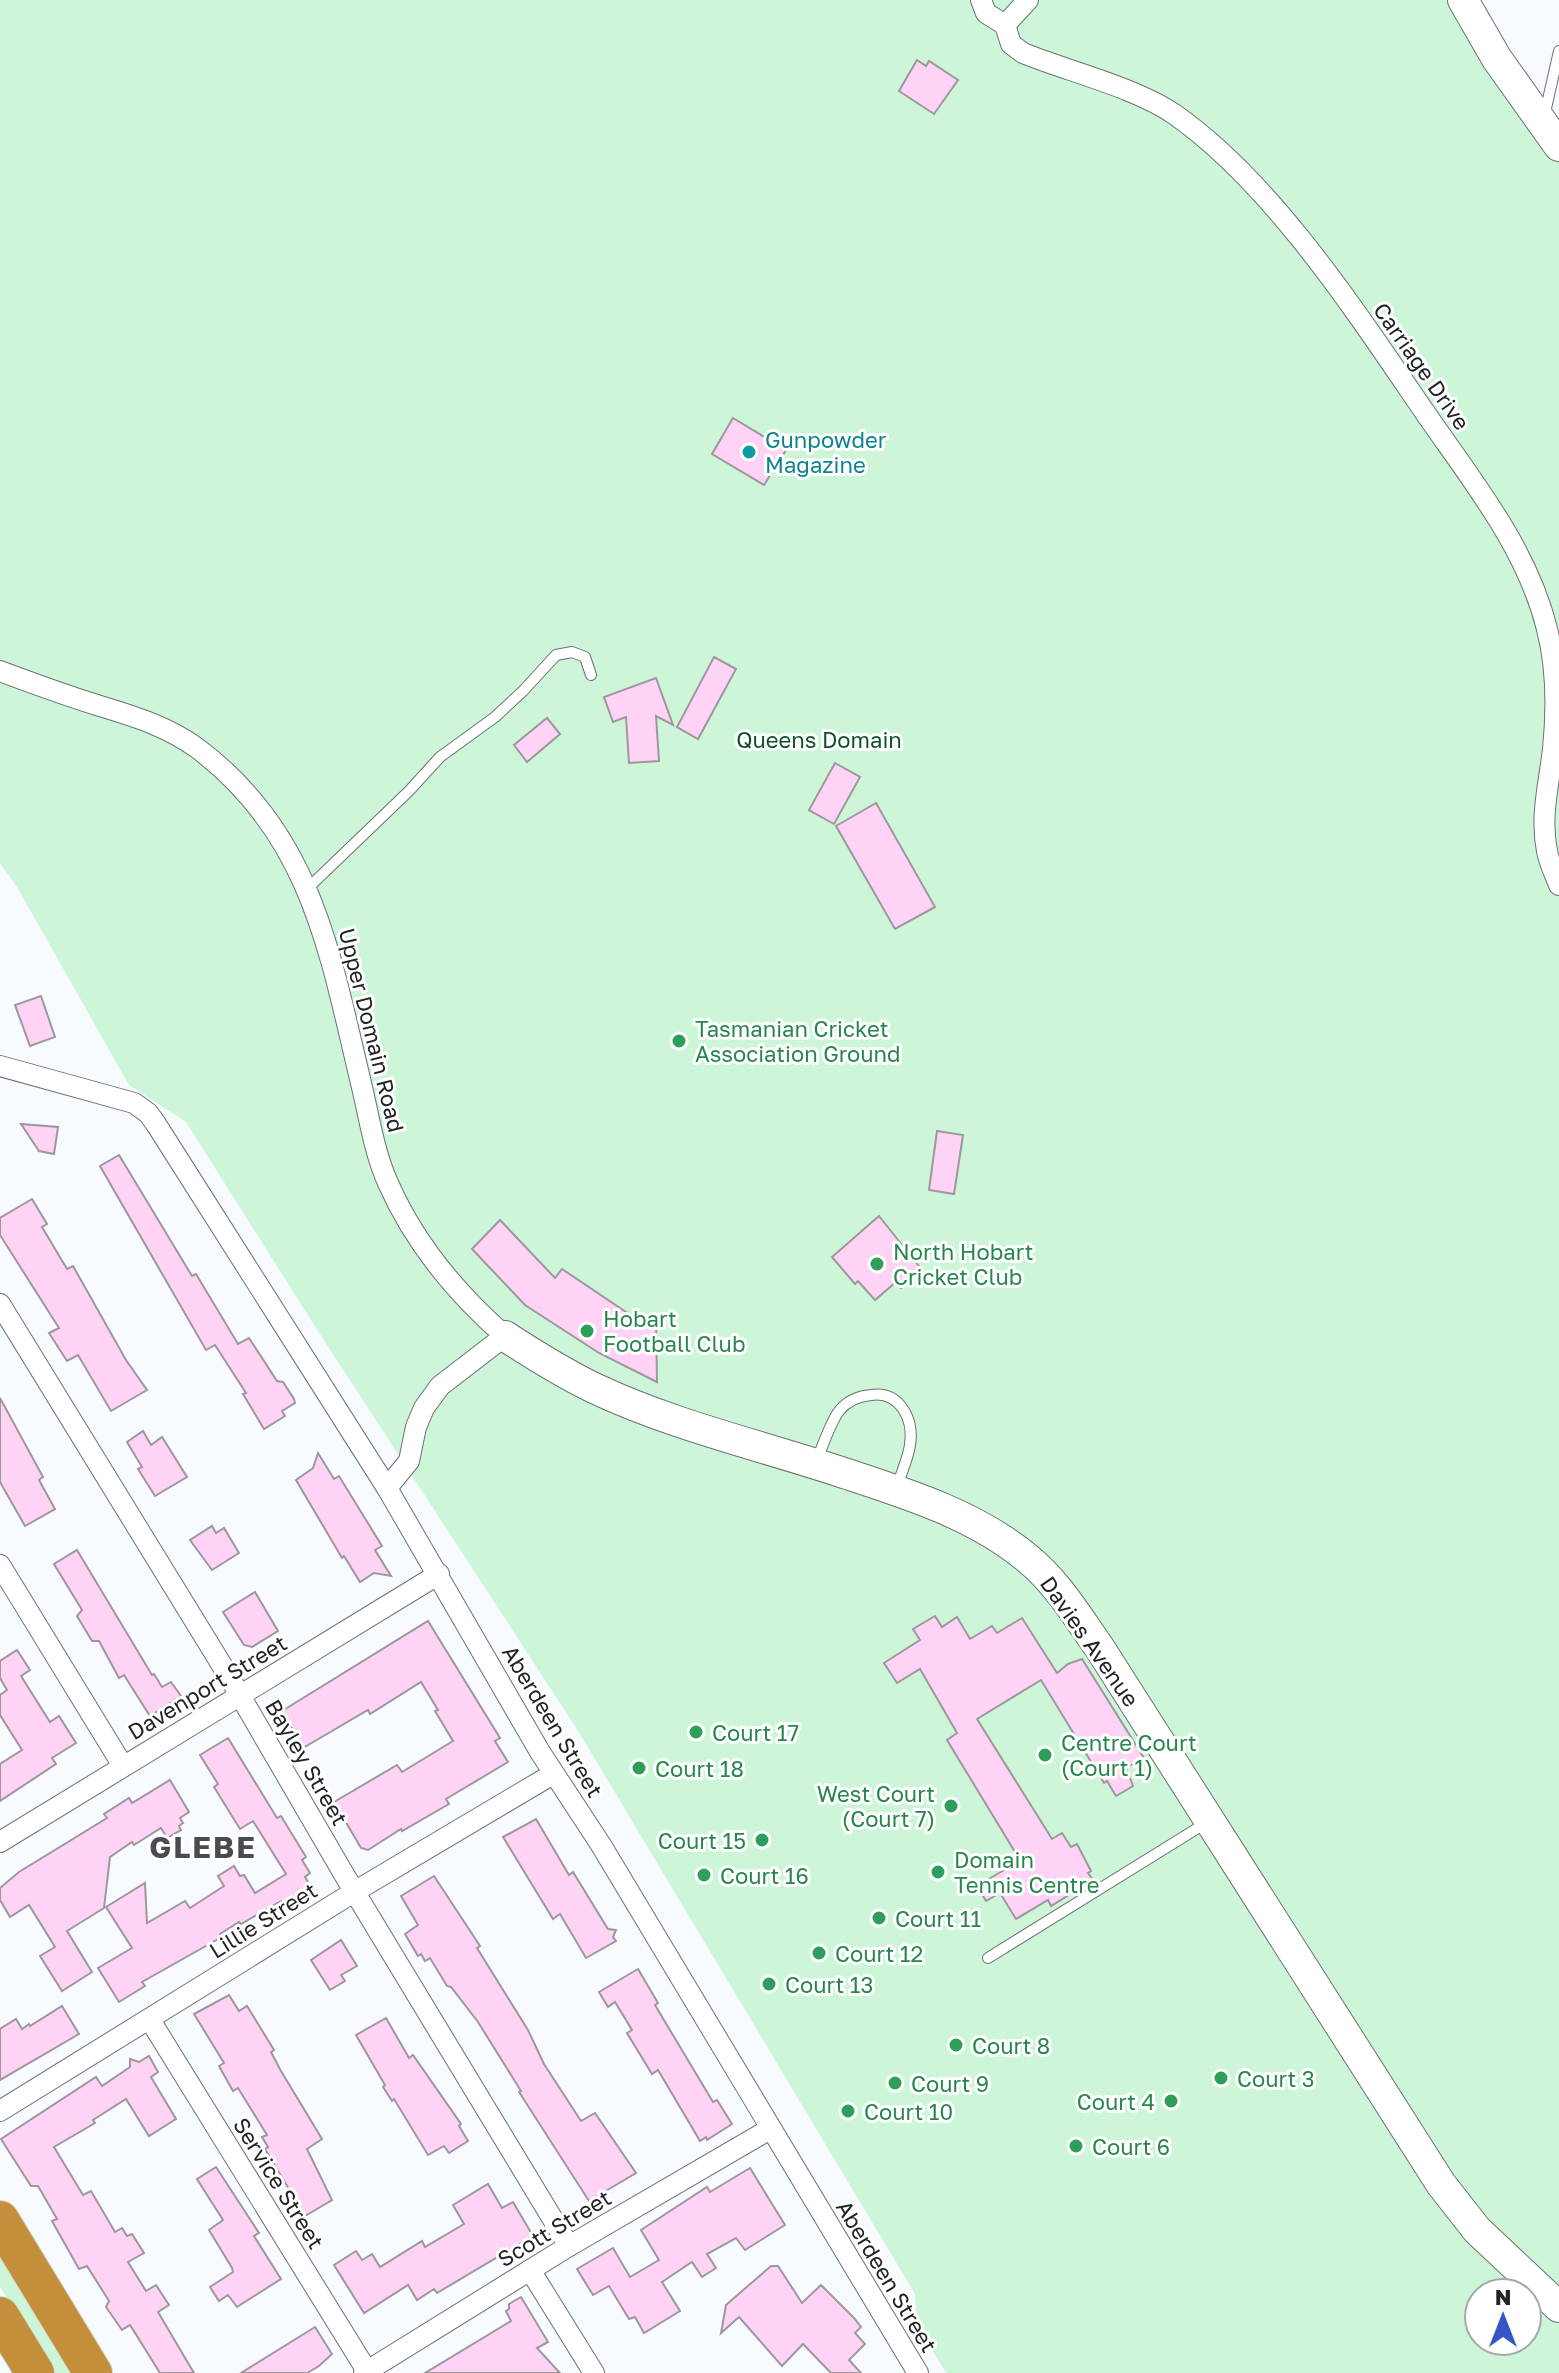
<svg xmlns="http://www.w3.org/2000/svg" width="1559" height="2373" viewBox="0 0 1559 2373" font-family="'Golos Text',sans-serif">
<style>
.green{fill:#ccf6d7;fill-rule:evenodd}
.building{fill:#ffd3f5;stroke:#9e989d;stroke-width:2}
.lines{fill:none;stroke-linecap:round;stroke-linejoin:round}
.lane-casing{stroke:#6d7076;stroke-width:12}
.street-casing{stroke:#6d7076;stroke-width:22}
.secondary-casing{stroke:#6d7076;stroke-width:32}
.highway-casing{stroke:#d7d7d8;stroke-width:40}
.lane{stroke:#fff;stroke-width:10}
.street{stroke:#fff;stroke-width:20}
.secondary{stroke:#fff;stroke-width:30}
.highway{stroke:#c48f3b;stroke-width:38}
.culture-dot{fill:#0f9aa8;stroke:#fff;stroke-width:3}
.leisure-dot{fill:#2e9e5b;stroke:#fff;stroke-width:3}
.labels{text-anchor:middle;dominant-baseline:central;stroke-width:6;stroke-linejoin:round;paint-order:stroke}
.street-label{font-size:22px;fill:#212325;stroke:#fff}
.culture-label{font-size:22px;fill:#0d838f;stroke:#fff;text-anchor:start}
.park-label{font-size:22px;fill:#10512b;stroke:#fff}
.leisure-label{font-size:22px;fill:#27864d;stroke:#fff;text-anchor:start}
.district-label{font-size:30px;font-weight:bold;letter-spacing:2px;fill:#484b50;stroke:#fff}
</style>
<rect width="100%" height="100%" fill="#f7faff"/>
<g class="green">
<path d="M0 0H1481L1491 24 1559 120V2373H946L916 2323 915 2294 580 1734 316 1328 186 1122 129 1085 17 887 0 863ZM1479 2293H1527V2341H1479Z"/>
<path d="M0 2255 73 2373H54L0 2287Z"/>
</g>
<g class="building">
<path d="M917 60 926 66 929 61 958 80 934 114 899 91Z"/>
<path d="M733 418 786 450 764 485 712 454Z"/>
<path d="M714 657 736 669 698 739 677 727Z"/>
<path d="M656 678 673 725 656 716 659 761 629 763 626 717 613 722 604 697Z"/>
<path d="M547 718 560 734 527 762 514 745Z"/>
<path d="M835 763 860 777 834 824 809 810Z"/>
<path d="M876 803 935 907 895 929 836 826Z"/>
<path d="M41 996 55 1037 30 1046 15 1005Z"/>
<path d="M21 1124 58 1127 54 1154 39 1151Z"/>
<path d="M937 1131 963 1135 954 1194 929 1190Z"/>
<path d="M119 1155 192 1276 196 1274 238 1344 249 1338 277 1381 283 1382 294 1399 295 1403 282 1411 285 1416 264 1429 243 1394 246 1393 215 1345 206 1350 100 1166Z"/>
<path d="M32 1199 47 1224 42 1227 67 1269 73 1266 126 1360 147 1390 111 1411 78 1355 67 1361 49 1333 59 1328 0 1235V1218Z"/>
<path d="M879 1216 922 1270 901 1288 896 1282 875 1300 858 1281 855 1284 832 1257Z"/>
<path d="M500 1220 555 1278 562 1269 629 1314 656 1318 657 1382 599 1353 525 1305 472 1249Z"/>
<path d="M0 1398 43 1477 39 1480 55 1509 25 1526 0 1482Z"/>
<path d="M143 1431 151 1445 162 1437 187 1477 155 1496 138 1469 142 1467 127 1442Z"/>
<path d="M318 1453 334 1479 339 1476 382 1546 375 1550 391 1576 374 1573 360 1582 344 1556 342 1558 296 1480 313 1468Z"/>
<path d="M212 1526 216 1533 224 1528 239 1553 212 1570 190 1540Z"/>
<path d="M77 1550 152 1675 154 1674 162 1687 171 1682 181 1696 150 1716 124 1675 119 1678 99 1641H92L77 1616 82 1610 54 1564Z"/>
<path d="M255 1592 278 1631 252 1647 244 1645 223 1612Z"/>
<path d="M935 1616 942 1627 957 1617 970 1639 992 1626 997 1633 1022 1618 1057 1673 1068 1664 1082 1659 1144 1758 1126 1768 1133 1786 1116 1796 1107 1781 1104 1783 1041 1680 977 1719 1052 1839 1062 1833 1071 1847 1077 1844 1091 1871 1088 1873 1093 1880 1051 1906 1048 1900 1016 1919 1000 1893 986 1901 977 1886 1016 1863 1014 1860 1018 1857 947 1740 957 1733 920 1669 897 1683 884 1663 920 1640 913 1629Z"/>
<path d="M428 1621 500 1738 495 1741 508 1762 446 1799 449 1804 402 1831 401 1829 368 1850 361 1848 334 1802 397 1765 402 1772 453 1741 435 1711 438 1710 421 1682 370 1714 368 1710 303 1748 282 1711Z"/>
<path d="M17 1650 30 1670 21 1676 50 1722 59 1716 76 1743 52 1758 56 1764 0 1801V1764L22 1750 0 1715V1695L7 1690 0 1678V1661Z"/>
<path d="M228 1738 277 1818 281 1816 306 1857 302 1860 310 1873 305 1877 311 1887 283 1904 281 1901 241 1924 239 1922 220 1934V1938L142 1982 145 1986 119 2002 98 1968 132 1948 106 1907 145 1883 147 1923 185 1901 190 1908 224 1886 218 1876 234 1866 240 1876 244 1875 255 1893 286 1874 253 1821 240 1829 214 1787 218 1784 200 1755Z"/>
<path d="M170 1780 189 1812 180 1818 183 1823 179 1826 181 1830 167 1838 161 1828 134 1845 132 1842 110 1857 104 1908 67 1931 92 1972 62 1991 40 1956 55 1947 29 1905 10 1917 0 1900V1888L19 1872 107 1818 104 1814 129 1798 132 1803Z"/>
<path d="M536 1819 569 1875 573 1872 608 1929 616 1930 613 1937 616 1941 586 1958 560 1914 553 1919 503 1837Z"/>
<path d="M434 1876 480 1946 477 1948 528 2030 544 2064 581 2121 595 2113 636 2173 589 2201 519 2092 521 2091 478 2022 451 1987 447 1986 430 1958 425 1961 421 1954 418 1956 405 1934 418 1925 401 1896Z"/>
<path d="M341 1940 357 1966 341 1975 345 1981 330 1990 311 1960Z"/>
<path d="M638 1969 658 2003 655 2005 713 2102 717 2100 732 2124 707 2140 706 2137 700 2141 658 2070 652 2074 627 2033 632 2030 615 2002 608 2007 599 1992Z"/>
<path d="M229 1995 239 2011 247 2006 274 2050 271 2052 281 2071 322 2139 307 2149 332 2200 305 2216 265 2149 268 2147 262 2137 267 2135 238 2088 233 2091 219 2066 224 2063 194 2014Z"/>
<path d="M62 2006 79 2034 0 2080V2029L16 2019 22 2029 29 2024 30 2026Z"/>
<path d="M386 2018 409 2058 413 2055 461 2124 459 2126 468 2141 449 2153 444 2146 428 2155 394 2099 392 2101 383 2087 385 2085 356 2035Z"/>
<path d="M149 2056 158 2072 151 2077 176 2119 149 2136 126 2099 93 2120 95 2123 54 2147 83 2195 91 2191 115 2232 122 2228 127 2236 132 2234 144 2253 128 2262 146 2291 156 2285 169 2305 158 2312 194 2373H160L130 2325 122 2330 106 2307 109 2301 87 2266 79 2269 52 2221 57 2219 38 2186H31L1 2139 96 2077 102 2086 130 2067V2059L139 2062Z"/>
<path d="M216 2167 259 2233 254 2236 281 2279 237 2307 228 2295 219 2301 210 2287 233 2272 232 2268 209 2230 223 2220 197 2179Z"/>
<path d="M750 2168 785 2225 745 2250 736 2238 707 2254 716 2268 702 2277 692 2262 662 2282 680 2311 644 2333 635 2317 629 2319 609 2286 593 2295 577 2269 613 2248 630 2277 659 2260 641 2230 707 2187 710 2192Z"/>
<path d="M488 2184 502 2208 513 2202 533 2236 437 2293 434 2289 417 2300 408 2285 364 2313 334 2265 356 2251 362 2260 372 2254 380 2267 422 2241 425 2247 464 2224 453 2205Z"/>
<path d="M771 2266H778L802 2303 821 2285 854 2318 861 2327 855 2333 865 2344 849 2360 861 2373H831L803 2344 782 2366 739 2317 721 2333 726 2305Z"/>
<path d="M521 2297 548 2342 537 2348 560 2373H425L511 2321 506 2311 509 2309V2304Z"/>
<path d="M315 2327 332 2354 319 2366 307 2373H241Z"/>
</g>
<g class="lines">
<defs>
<g id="lane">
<path d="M1544 117 1559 51"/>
<path d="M308 888 409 791 440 757 495 717 523 691 556 655 572 652 585 657 591 675"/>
<path d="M816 1462C823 1446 829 1425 839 1411 847 1401 859 1396 871 1395 900 1391 914 1419 910 1445 908 1459 901 1473 897 1487"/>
<path d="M988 1958 1206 1823"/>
</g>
<g id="street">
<path d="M981 0 986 13 1005 25 1028 0"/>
<path d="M1005 25 1011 44 1023 53C1067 71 1137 88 1174 114 1273 183 1358 315 1426 414 1473 482 1527 548 1547 629 1557 668 1557 709 1553 749 1549 784 1540 816 1547 851 1549 863 1555 874 1559 885"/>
<path d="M0 671C32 683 65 695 97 705 133 716 167 726 197 748 312 834 330 954 361 1083 369 1116 374 1152 388 1183 414 1242 457 1294 505 1336L440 1386 424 1408 416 1427 409 1461 387 1488"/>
<path d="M0 1066 134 1103 148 1113 156 1124 387 1488 540 1752 601 1845 918 2373"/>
<path d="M0 1304 231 1680 345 1876 569 2246"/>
<path d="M0 1565 123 1766"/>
<path d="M0 1842 439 1574"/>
<path d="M150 2020 367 2371"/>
<path d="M0 2111 354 1892 553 1774"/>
<path d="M530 2270 594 2373"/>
<path d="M364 2373 569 2246 770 2129"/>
</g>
<g id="secondary">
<path d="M1463 0 1497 59 1559 146"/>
<path d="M505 1336C534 1355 563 1373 594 1388 672 1425 759 1445 841 1472 905 1493 974 1514 1027 1558 1057 1582 1077 1616 1099 1647L1441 2184 1477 2230 1559 2307"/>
</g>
<g id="highway">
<path d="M0 2220 93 2373"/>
<path d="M0 2316 35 2373"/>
</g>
</defs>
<use href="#lane" class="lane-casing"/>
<use href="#street" class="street-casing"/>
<use href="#secondary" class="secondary-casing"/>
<use href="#highway" class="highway-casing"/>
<use href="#lane" class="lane"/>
<use href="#street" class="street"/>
<use href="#secondary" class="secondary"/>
<use href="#highway" class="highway"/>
</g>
<circle class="culture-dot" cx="749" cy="452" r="8"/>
<g class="leisure-dot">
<circle cx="679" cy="1041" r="8"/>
<circle cx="877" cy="1264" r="8"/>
<circle cx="587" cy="1331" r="8"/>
<circle cx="696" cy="1732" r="8"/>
<circle cx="1045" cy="1755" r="8"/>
<circle cx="639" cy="1768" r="8"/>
<circle cx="951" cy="1806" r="8"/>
<circle cx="762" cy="1840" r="8"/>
<circle cx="938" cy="1872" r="8"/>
<circle cx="704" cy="1875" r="8"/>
<circle cx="879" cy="1918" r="8"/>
<circle cx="819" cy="1953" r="8"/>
<circle cx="769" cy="1984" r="8"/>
<circle cx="956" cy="2045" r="8"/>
<circle cx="1221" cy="2078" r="8"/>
<circle cx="895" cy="2083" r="8"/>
<circle cx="1171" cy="2101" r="8"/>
<circle cx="848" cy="2111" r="8"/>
<circle cx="1076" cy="2146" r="8"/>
</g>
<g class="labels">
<g class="street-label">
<text transform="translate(1422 366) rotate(55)">Carriage Drive</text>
<text transform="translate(372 1030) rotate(76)">Upper Domain Road</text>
<text transform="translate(1090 1641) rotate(55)">Davies Avenue</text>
<text transform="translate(207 1687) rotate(-31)">Davenport Street</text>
<text transform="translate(553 1721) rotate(59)">Aberdeen Street</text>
<text transform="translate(307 1762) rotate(60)">Bayley Street</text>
<text transform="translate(263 1920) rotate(-32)">Lillie Street</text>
<text transform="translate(279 2183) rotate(58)">Service Street</text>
<text transform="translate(554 2228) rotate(-31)">Scott Street</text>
<text transform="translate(887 2276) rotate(59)">Aberdeen Street</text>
</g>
<g class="culture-label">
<text x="765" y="439">Gunpowder<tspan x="765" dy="25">Magazine</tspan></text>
</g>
<g class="park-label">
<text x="819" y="739">Queens Domain</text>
</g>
<g class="leisure-label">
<text x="695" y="1028">Tasmanian Cricket<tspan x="695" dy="25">Association Ground</tspan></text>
<text x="893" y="1251">North Hobart<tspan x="893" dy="25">Cricket Club</tspan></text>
<text x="603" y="1318">Hobart<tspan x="603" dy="25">Football Club</tspan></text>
<text x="712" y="1732">Court 17</text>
<text x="1061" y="1742">Centre Court<tspan x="1061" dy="25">(Court 1)</tspan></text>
<text x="655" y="1768">Court 18</text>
<text x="935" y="1793" text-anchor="end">West Court<tspan x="935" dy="25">(Court 7)</tspan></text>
<text x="746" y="1840" text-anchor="end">Court 15</text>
<text x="954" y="1859">Domain<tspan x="954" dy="25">Tennis Centre</tspan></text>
<text x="720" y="1875">Court 16</text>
<text x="895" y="1918">Court 11</text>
<text x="835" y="1953">Court 12</text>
<text x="785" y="1984">Court 13</text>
<text x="972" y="2045">Court 8</text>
<text x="1237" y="2078">Court 3</text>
<text x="911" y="2083">Court 9</text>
<text x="1155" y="2101" text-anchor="end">Court 4</text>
<text x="864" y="2111">Court 10</text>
<text x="1092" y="2146">Court 6</text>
</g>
<g class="district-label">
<text x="203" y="1847">GLEBE</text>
</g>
</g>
<g transform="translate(1503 2317)"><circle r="38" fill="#ffffff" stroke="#a6a7a8" stroke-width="2"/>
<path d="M0-6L14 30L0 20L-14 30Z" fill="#3656c7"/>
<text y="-12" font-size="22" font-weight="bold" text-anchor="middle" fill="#212325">N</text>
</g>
</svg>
